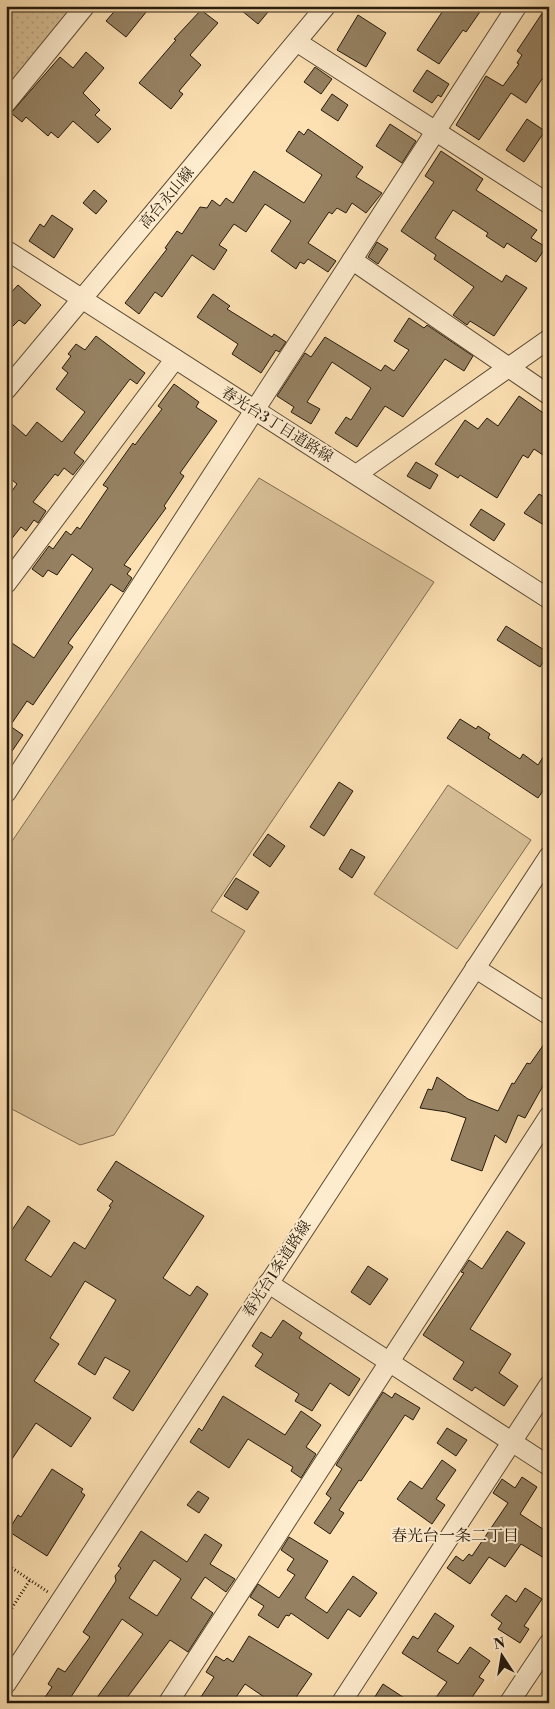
<svg xmlns="http://www.w3.org/2000/svg" width="555" height="1709" viewBox="0 0 555 1709" font-family="'Libre Bodoni','Noto Serif JP',serif">
<style>
.green{fill:#d8bf97;stroke:#7f6d52}
.park{fill:url(#park-dots);stroke:#7f6d52}
.building{fill:#968263;stroke:#261b0d;fill-rule:evenodd}
.lines{fill:none;stroke-linecap:round;stroke-linejoin:round}
.minor-casing{stroke:#5c4c36;stroke-width:21}
.path{stroke:#261b0d;stroke-width:3;stroke-dasharray:1 2.5;stroke-linecap:butt}
.minor{stroke:#feecce;stroke-width:19}
.labels{text-anchor:middle;dominant-baseline:central;stroke-width:4;stroke-linejoin:round;paint-order:stroke}
.street-label{font-size:15px;fill:#261b0d;stroke:#feecce}
.neighbourhood-label{font-size:16px;fill:#261b0d;stroke:#feecce}
</style>
<defs>
<pattern id="park-dots" width="8" height="8" patternUnits="userSpaceOnUse" patternTransform="scale(1.25)"><rect width="8" height="8" fill="#d8bf97"/><path d="M2 2h.1M6 6h.1" fill="none" stroke="#b9a481" stroke-width="1.8" stroke-linecap="round"/></pattern>
</defs>
<rect width="100%" height="100%" fill="#fde1b3"/>
<filter id="stains"><feTurbulence type="fractalNoise" baseFrequency=".004" numOctaves="4"/><feColorMatrix values="0 0 0 0 .2 0 0 0 0 .09 0 0 0 0 .02 0 0 0 .5 -.17"/></filter>
<radialGradient id="worn" r=".72"><stop offset=".6" stop-color="#630" stop-opacity="0"/><stop offset="1" stop-color="#630" stop-opacity=".3"/></radialGradient>
<g class="green">
<path d="M259 478 434 582 211 911 245 931 114 1135 80 1145 6 1106V850Z"/>
<path d="M448 785 531 840 457 949 374 894Z"/>
</g>
<path class="park" d="M6 6H76L6 91Z"/>
<g class="building">
<path d="M119 6H151L126 37 106 21Z"/>
<path d="M236 6H273L258 24Z"/>
<path d="M446 6H484L466 32 463 30 439 64 417 50Z"/>
<path d="M547 6 549 83 542 79 526 103 511 93 479 140 456 125 486 76 503 86 519 64 517 63 522 55 517 51Z"/>
<path d="M201 10 218 23 190 55 201 65 179 91 183 94 171 109 139 83 176 40 174 39Z"/>
<path d="M358 15 386 33 366 67 337 50Z"/>
<path d="M86 52 104 68 83 93 100 110 95 115 111 129 98 143 73 121 58 138 51 132 48 136 26 117 22 122 11 113 60 57 73 68Z"/>
<path d="M315 67 332 79 321 94 304 82Z"/>
<path d="M427 70 449 84 441 97 438 95 432 103 413 91Z"/>
<path d="M332 94 348 105 338 121 321 110Z"/>
<path d="M527 119 545 131 524 162 506 150Z"/>
<path d="M390 124 416 141 402 163 376 146Z"/>
<path d="M308 129 363 167 356 177 382 193 366 213 352 203 346 213 337 208 332 214 329 212 308 243 336 261 328 272 308 259 304 264 300 262 296 269 271 251 291 221 265 204 246 232 234 224 219 245 227 250 214 270 192 255 162 297 155 292 139 314 125 303 167 249 165 248 177 231 182 234 200 207 207 208 212 200 220 206 226 198 233 203 254 171 304 203 322 175 286 151 299 131 304 135Z"/>
<path d="M441 151 483 179 476 190 537 230 531 238 546 247 536 262 507 243 504 248 486 236 488 233 453 210 435 238 502 282 506 275 527 288 494 336 470 321 467 325 453 315 474 287 434 259 436 255 401 231 434 182 425 176Z"/>
<path d="M94 190 107 201 96 214 83 203Z"/>
<path d="M52 215 73 229 54 258 29 241 40 224 44 227Z"/>
<path d="M377 242 388 249 378 264 368 257Z"/>
<path d="M18 285 41 305 25 324 19 320 6 333V298Z"/>
<path d="M213 294 230 306 227 309 272 337 274 334 286 342 279 352 276 350 261 373 232 354 238 344 197 317Z"/>
<path d="M409 318 424 328 427 325 473 356 464 371 445 359 403 417 385 406 357 447 335 433 346 417 351 420 371 388 332 362 307 402 320 409 311 424 291 412 294 407 277 396 305 353 311 357 325 337 381 371 385 365 394 371 409 350 394 341Z"/>
<path d="M96 336 145 373 137 384 130 379 74 453 84 461 73 475 64 468 58 476 55 474 33 502 46 511 38 523 34 520 26 531 21 527 6 546V499L17 484 6 475V431L12 424 26 436 37 422 62 442 85 412 56 389 68 373 62 368 71 356 68 354 76 344 85 350Z"/>
<path d="M174 384 199 402 196 407 217 421 180 473 184 476 164 506 166 508 124 565 131 569 127 574 132 578 123 592 111 584 68 643 73 647 33 705 27 701 10 726 23 735 6 760V639L34 658 93 569 72 554 57 575 48 570 43 577 32 569 49 546 53 549 66 531 71 535 77 527 80 529 108 488 103 485 133 443 135 445 162 409 158 406Z"/>
<path d="M519 396 549 417V459L534 449 528 458 523 455 497 498 460 475 458 478 435 464 465 420 478 429 487 418 498 426Z"/>
<path d="M416 462 438 475 430 489 407 476Z"/>
<path d="M539 494 549 500V528L524 513Z"/>
<path d="M481 509 505 524 494 541 470 525Z"/>
<path d="M506 626 549 653 540 667 497 640Z"/>
<path d="M460 719 476 729 478 726 490 734 488 738 520 759 523 754 538 765 549 748V782L538 798 447 738Z"/>
<path d="M339 782 353 791 324 836 310 827Z"/>
<path d="M268 834 285 846 270 867 253 855Z"/>
<path d="M351 849 365 857 352 878 339 869Z"/>
<path d="M236 878 259 892 247 910 224 896Z"/>
<path d="M549 1037V1075L525 1118 518 1115 506 1143 495 1135 482 1171 451 1160 466 1118 447 1112 420 1108 428 1089 432 1090 437 1077 468 1099 498 1111 512 1083 514 1084 527 1063 530 1064Z"/>
<path d="M116 1161 204 1216 163 1278 190 1296 197 1286 208 1294 133 1411 113 1398 130 1371 105 1357 95 1375 78 1364 116 1300 85 1281 50 1338 59 1344 34 1381 91 1418 71 1447 36 1423 6 1468V1239L28 1206 50 1221 25 1260 51 1277 74 1242 85 1249 111 1207 109 1206 113 1201 97 1190Z"/>
<path d="M507 1231 525 1243 470 1329 511 1354 499 1373 518 1386 504 1406 475 1387 472 1391 453 1379 464 1362 423 1335 464 1273 461 1272 469 1260 482 1269Z"/>
<path d="M368 1266 388 1279 370 1305 351 1292Z"/>
<path d="M283 1320 302 1333 299 1338 360 1379 349 1396 330 1383 312 1411 295 1401 299 1394 255 1366 263 1354 252 1346 261 1332 271 1338Z"/>
<path d="M383 1392 392 1398 395 1393 420 1408 413 1420 405 1415 361 1481 359 1480 339 1510 344 1513 330 1534 314 1523 331 1498 326 1494 342 1469 336 1465Z"/>
<path d="M223 1396 285 1435 301 1411 321 1425 306 1447 316 1454 301 1478 291 1471 293 1467 248 1439 229 1468 190 1442 199 1428 202 1431Z"/>
<path d="M447 1428 467 1440 456 1456 437 1443Z"/>
<path d="M442 1460 456 1470 436 1499 445 1505 432 1524 397 1499 410 1481 422 1489Z"/>
<path d="M52 1469 83 1489 81 1492 85 1495 47 1556 8 1531 18 1515 21 1517Z"/>
<path d="M522 1477 537 1487 520 1514 549 1533V1561L521 1544 505 1567 489 1557 470 1584 447 1568 456 1556 463 1561 469 1554 472 1556 508 1503 493 1493 502 1479 515 1488Z"/>
<path d="M198 1491 209 1498 199 1513 187 1505Z"/>
<path d="M141 1531 187 1562 205 1534 222 1545 210 1564 235 1579 226 1592 205 1577 191 1598 213 1613 188 1652 170 1640 123 1703H93L143 1634 122 1619 67 1703H41L52 1687 48 1684 58 1668 65 1672 90 1637 83 1632 116 1581 115 1576 121 1568 118 1566ZM154 1560 181 1579 157 1616 129 1598Z"/>
<path d="M289 1537 328 1561 305 1598 327 1613 353 1576 377 1593 360 1617 348 1609 328 1639 291 1613 289 1616 286 1615 278 1628 258 1615 264 1606 250 1597 258 1584 279 1598 295 1575 287 1570 294 1559 281 1550Z"/>
<path d="M525 1588 542 1599 524 1626 529 1629 520 1643 498 1629 502 1623 491 1615 506 1595 516 1602Z"/>
<path d="M435 1613 454 1626 437 1651 458 1664 470 1647 490 1661 479 1677 484 1680 468 1703H432L447 1682 402 1653 413 1636 418 1639Z"/>
<path d="M249 1636 312 1674 292 1703H273L245 1684 232 1703H197L214 1677 206 1672 216 1656 224 1661 227 1658 233 1662Z"/>
<path d="M383 1684 412 1703H371Z"/>
</g>
<g class="lines">
<defs>
<g id="minor">
<path d="M297 42 549 204"/>
<path d="M6 103 85 6"/>
<path d="M6 250 549 599"/>
<path d="M352 260 549 395"/>
<path d="M6 390 326 6"/>
<path d="M357 474 549 339"/>
<path d="M6 584 175 359"/>
<path d="M6 793 517 6"/>
<path d="M475 968 549 1015"/>
<path d="M268 1283 549 1466"/>
<path d="M6 1684 549 856"/>
<path d="M168 1703 549 1116"/>
<path d="M341 1703 549 1385"/>
<path d="M509 1703 549 1643"/>
</g>
</defs>
<use href="#minor" class="minor-casing"/>
<g class="path">
<path d="M6 1564 48 1592"/>
<path d="M6 1617 30 1580"/>
</g>
<use href="#minor" class="minor"/>
</g>
<g class="labels">
<g class="street-label">
<text transform="translate(167 198) rotate(-50)">高台永山線</text>
<text transform="translate(277 425) rotate(32)">春光台3丁目道路線</text>
<text transform="translate(277 1269) rotate(-57)">春光台1条道路線</text>
</g>
<g class="neighbourhood-label">
<text x="455" y="1536">春光台一条二丁目</text>
</g>
</g>
<rect width="555" height="1709" fill="none" stroke="#fde1b3" stroke-width="25"/>
<rect x="8" y="8" width="540" height="1694" fill="none" stroke="#261b0d" stroke-width="2.5"/>
<rect x="12" y="12" width="530" height="1684" fill="none" stroke="#261b0d"/>
<g transform="translate(502 1656) rotate(348)" stroke="#feecce" stroke-width="4" paint-order="stroke">
<path d="M0-4L9 19L0 12L-9 19Z" fill="#261b0d"/>
<text y="-8" font-size="14" font-weight="bold" text-anchor="middle" fill="#261b0d">N</text>
</g>
<rect width="100%" height="100%" filter="url(#stains)"/>
<rect width="100%" height="100%" fill="url(#worn)"/>
</svg>
